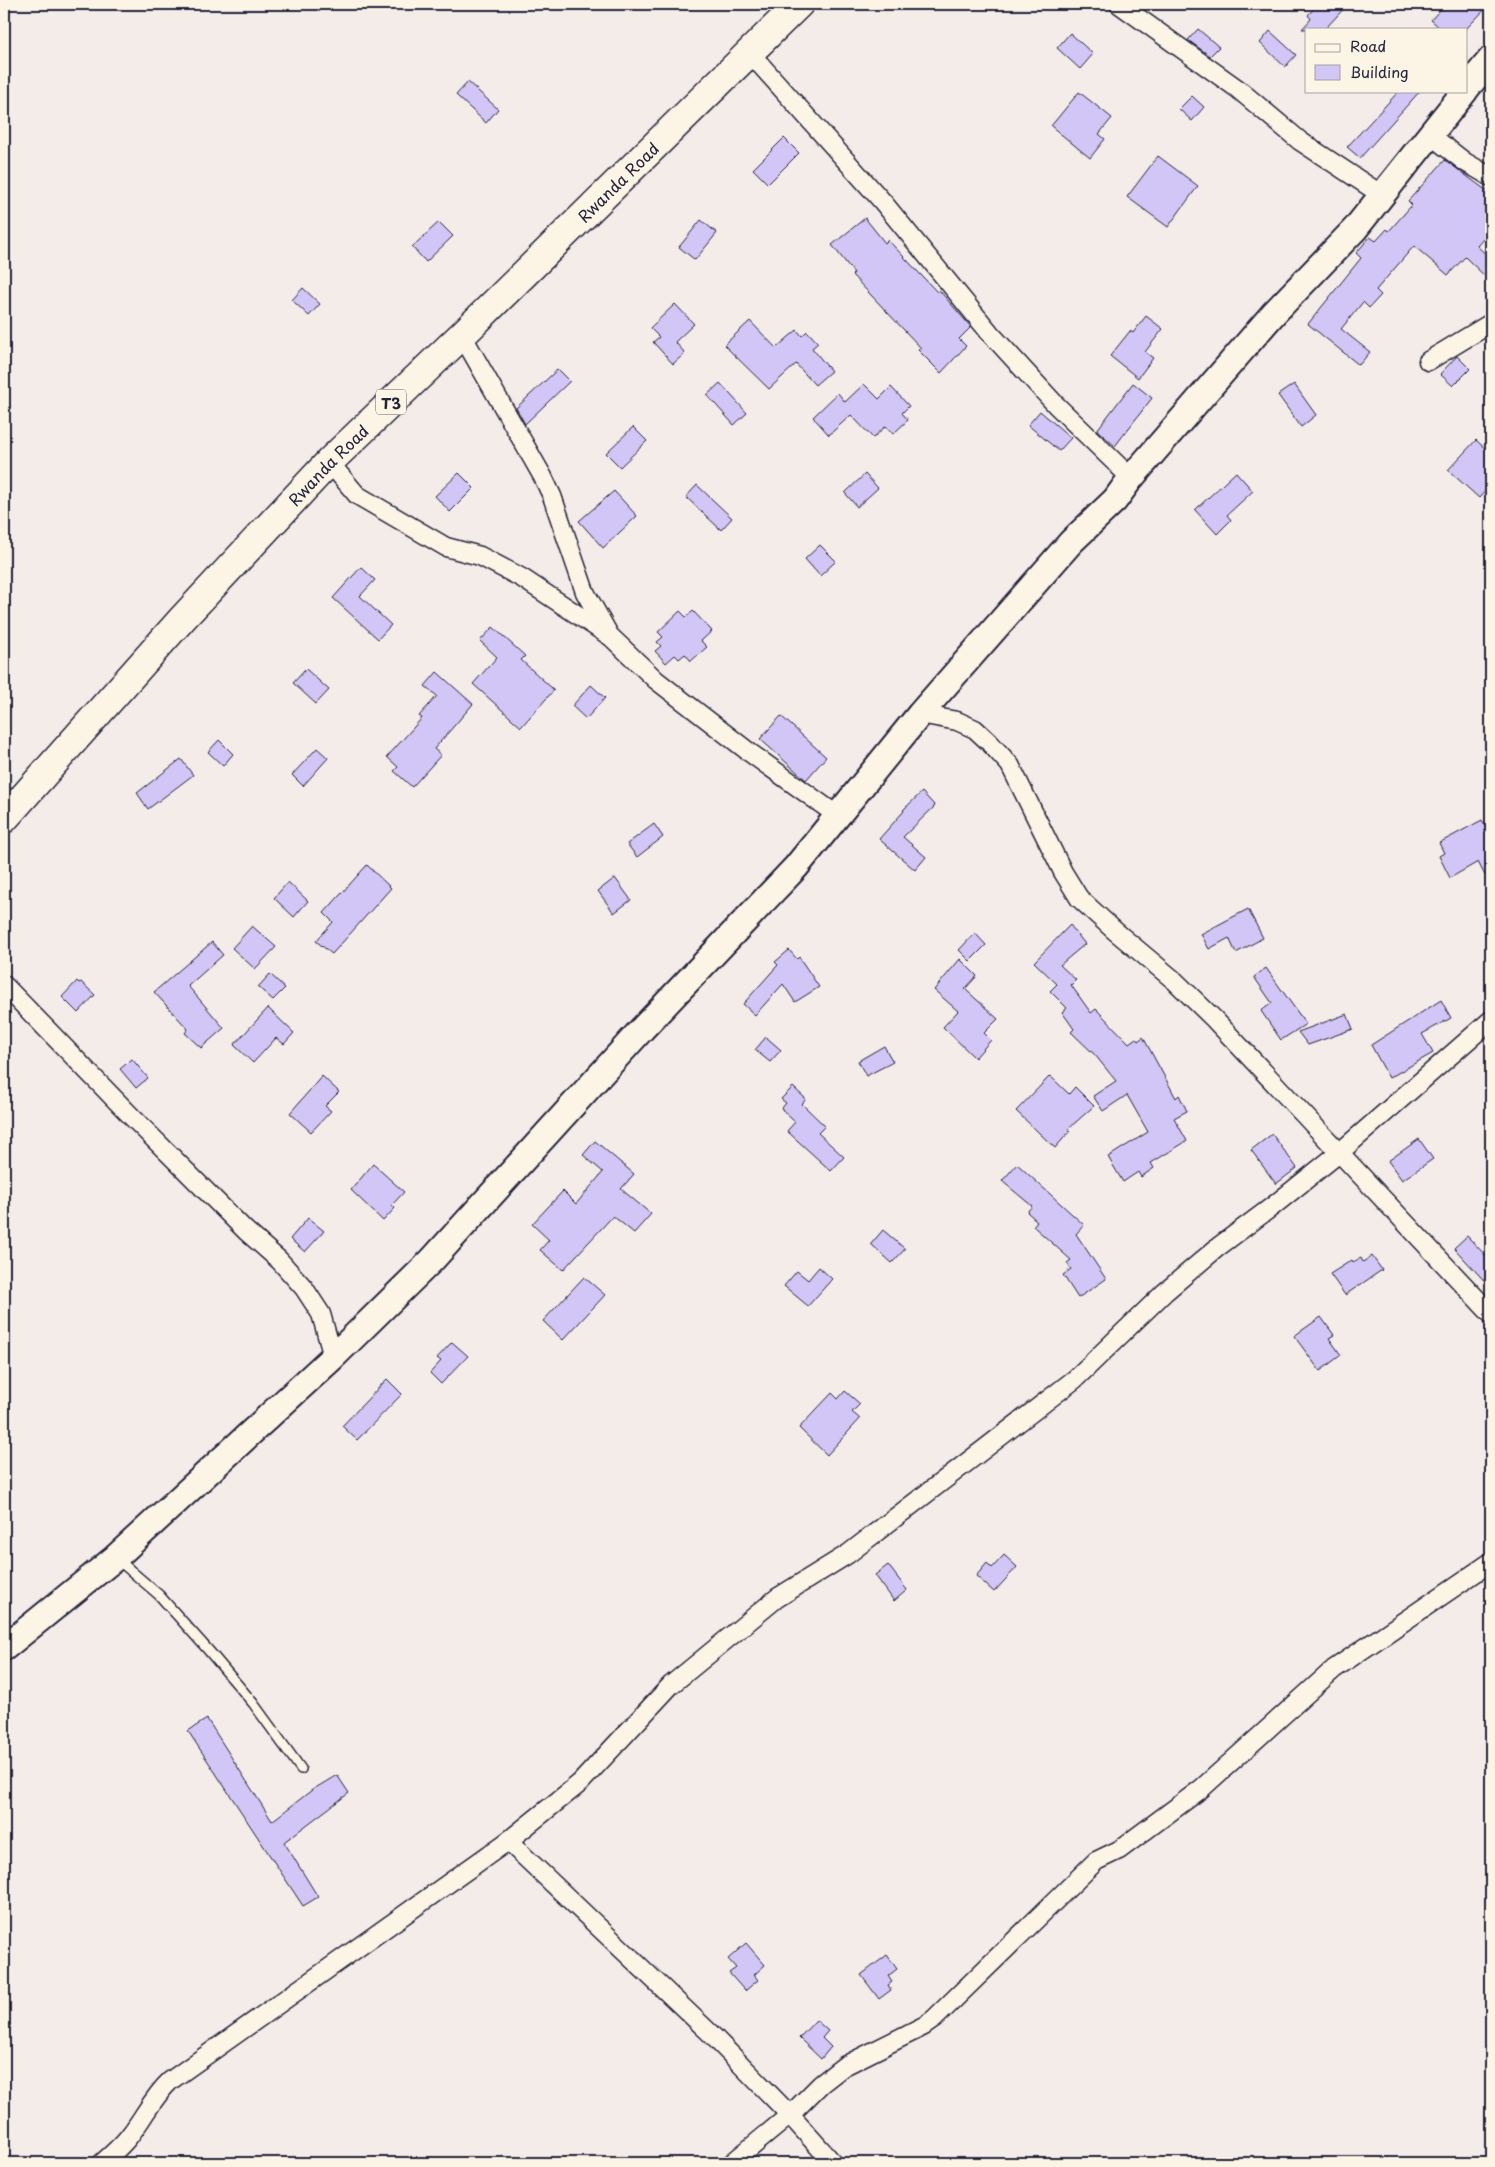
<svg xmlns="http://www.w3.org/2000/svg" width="1495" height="2167" viewBox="0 0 1495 2167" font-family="'Playpen Sans',sans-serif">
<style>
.building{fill:#d2c6f7;stroke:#22223b}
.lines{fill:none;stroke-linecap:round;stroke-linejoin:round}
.lane-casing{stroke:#22223b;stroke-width:12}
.street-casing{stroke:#22223b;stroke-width:21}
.secondary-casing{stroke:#22223b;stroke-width:29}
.highway-casing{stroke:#22223b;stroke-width:31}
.lane{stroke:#fcf5e5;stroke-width:9}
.street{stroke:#fcf5e5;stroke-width:18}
.secondary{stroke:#fcf5e5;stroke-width:25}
.highway{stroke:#fcf5e5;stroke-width:28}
.labels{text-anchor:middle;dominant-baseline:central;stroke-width:4;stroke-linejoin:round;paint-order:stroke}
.shield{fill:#fcf5e5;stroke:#63616e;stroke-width:1}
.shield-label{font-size:15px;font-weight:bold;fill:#22223b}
.street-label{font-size:16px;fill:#22223b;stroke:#fcf5e5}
</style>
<rect width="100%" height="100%" fill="#f4ece9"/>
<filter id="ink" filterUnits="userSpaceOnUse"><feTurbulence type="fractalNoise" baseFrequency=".02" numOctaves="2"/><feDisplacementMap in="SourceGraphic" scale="10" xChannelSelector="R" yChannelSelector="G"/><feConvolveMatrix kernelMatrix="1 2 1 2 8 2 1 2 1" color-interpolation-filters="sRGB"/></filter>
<g filter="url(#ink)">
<g class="building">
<path d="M1318 4H1348L1325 29H1302L1311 19 1308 15Z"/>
<path d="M1445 4H1490L1466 29H1441L1431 20Z"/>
<path d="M1198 29 1219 47 1210 56 1188 40Z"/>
<path d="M1270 31 1296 55 1285 67 1260 43Z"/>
<path d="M1070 33 1093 54 1080 69 1057 48Z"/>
<path d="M468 82 498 109 486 123 456 95Z"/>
<path d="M1399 91H1420L1360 158 1347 147Z"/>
<path d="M1079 92 1112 118 1099 134 1105 139 1090 158 1051 126Z"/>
<path d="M1192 96 1204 107 1192 121 1179 109Z"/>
<path d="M784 138 799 153 768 184 753 169Z"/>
<path d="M1158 156 1198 186 1168 227 1127 197Z"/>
<path d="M1445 160 1491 194V230L1477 246 1491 259V282L1465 257 1448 275 1414 246 1376 290 1381 295 1369 308 1363 302 1341 329 1370 352 1359 365 1308 324 1361 258 1356 253 1370 237 1376 241 1387 229 1389 231 1412 205 1408 201Z"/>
<path d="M865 218 885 243 888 240 937 292 939 290 971 327 959 339 966 346 941 373 918 350 921 348 852 275 854 273 832 245Z"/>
<path d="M701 220 717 233 695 260 679 247Z"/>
<path d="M439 222 453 236 426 262 412 247Z"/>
<path d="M303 288 320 304 309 316 292 300Z"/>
<path d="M675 304 694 324 675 342 685 353 673 364 653 342 659 337 650 328Z"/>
<path d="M1146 316 1163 329 1145 352 1153 358 1138 378 1110 356 1130 331 1133 333Z"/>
<path d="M750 321 776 348 797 330 802 336 807 331 818 343 812 348 831 371 815 385 796 364 769 389 724 345Z"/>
<path d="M1457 356 1470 369 1453 386 1440 374Z"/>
<path d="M558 369 570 381 525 424 516 408Z"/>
<path d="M720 383 747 413 734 425 707 395Z"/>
<path d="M1133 383 1152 398 1115 446 1097 430Z"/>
<path d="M864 384 879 399 891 387 909 406 902 413 908 420 893 434 886 426 873 438 851 415 829 435 813 417 838 393 845 402Z"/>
<path d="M1294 384 1316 415 1301 427 1278 395Z"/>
<path d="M1040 411 1071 438 1059 451 1028 425Z"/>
<path d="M633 427 647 441 620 467 606 453Z"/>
<path d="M1476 440 1491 454V485L1479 498 1448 470Z"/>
<path d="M1236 472 1253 491 1227 515 1231 520 1217 534 1195 510Z"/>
<path d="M459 473 474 488 450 512 435 496Z"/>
<path d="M865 474 878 488 857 507 845 493Z"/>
<path d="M697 485 732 518 721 530 686 497Z"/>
<path d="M614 491 637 516 603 548 579 521Z"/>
<path d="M820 545 836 561 820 576 805 559Z"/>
<path d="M361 567 375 580 360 596 391 625 378 639 333 598Z"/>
<path d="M680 611 686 617 693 611 712 631 701 641 707 647 691 661 685 654 679 659 675 655 666 663 655 651 661 646 657 642 663 637 658 632Z"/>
<path d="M493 627 525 656 521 660 554 690 521 727 473 684 497 657 480 641Z"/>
<path d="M306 669 329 690 316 704 293 683Z"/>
<path d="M437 672 473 704 434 749 441 755 412 787 394 771 398 767 387 757 422 718 419 716 437 696 425 686Z"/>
<path d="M591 685 605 698 586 719 572 706Z"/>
<path d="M781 716 826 757 806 780 760 739Z"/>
<path d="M219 740 233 754 223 766 208 752Z"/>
<path d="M317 748 328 758 303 786 292 775Z"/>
<path d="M181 759 193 775 148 809 137 793Z"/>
<path d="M922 792 935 806 903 837 926 857 915 870 879 839 904 811 903 810Z"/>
<path d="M1482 820 1491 837V887L1478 862 1450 878 1439 856 1444 853 1439 843Z"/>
<path d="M654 824 663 837 637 857 627 844Z"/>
<path d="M367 865 391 888 332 954 316 941 333 922 324 913Z"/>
<path d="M615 878 631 900 614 913 598 891Z"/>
<path d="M288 882 308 901 294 917 274 898Z"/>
<path d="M1248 909 1263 938 1236 953 1229 938 1209 949 1201 934Z"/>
<path d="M1070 925 1085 944 1060 965 1076 980 1071 985 1091 1013 1096 1009 1129 1043 1136 1038 1138 1041 1143 1037 1176 1098 1179 1095 1187 1111 1174 1118 1187 1141 1151 1163 1154 1168 1141 1177 1138 1172 1123 1182 1108 1157 1148 1132 1127 1095 1103 1111 1093 1096 1116 1081 1095 1055 1071 1032 1074 1029 1062 1012 1067 1008 1050 991 1057 984 1034 962Z"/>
<path d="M252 926 276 947 255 969 232 948Z"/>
<path d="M975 933 986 945 970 961 959 950Z"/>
<path d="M212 942 223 955 188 986 224 1028 201 1048 185 1033 188 1029 154 992Z"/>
<path d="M789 950 797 959 799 957 819 987 795 1002 783 984 755 1015 743 1004 778 965 775 962Z"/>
<path d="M960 959 977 976 965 989 998 1019 984 1033 991 1040 975 1058 943 1027 958 1011 934 990Z"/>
<path d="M1266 968 1306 1024 1281 1040 1261 1011 1272 1003 1254 977Z"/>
<path d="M270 974 285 988 273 1000 258 987Z"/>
<path d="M77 981 79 983 81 982 95 995 78 1013 62 997Z"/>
<path d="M1441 1000 1451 1018 1422 1034 1433 1053 1389 1078 1371 1045Z"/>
<path d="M268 1008 294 1033 284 1044 276 1038 253 1063 234 1045Z"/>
<path d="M1347 1014 1353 1029 1308 1045 1298 1032Z"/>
<path d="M766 1037 781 1050 770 1062 755 1050Z"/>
<path d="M884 1046 893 1062 866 1076 858 1061Z"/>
<path d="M132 1059 148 1078 136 1088 120 1069Z"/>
<path d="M322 1076 339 1092 325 1106 331 1111 311 1132 290 1113Z"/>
<path d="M1050 1076 1069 1094 1075 1087 1094 1106 1068 1129 1070 1131 1055 1148 1016 1111Z"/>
<path d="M793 1087 806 1099 802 1104 825 1126 818 1133 844 1157 831 1171 787 1131 795 1122 781 1109 786 1103 781 1099Z"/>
<path d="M1272 1134 1297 1168 1276 1184 1251 1150Z"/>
<path d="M1419 1139 1433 1159 1402 1180 1388 1161Z"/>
<path d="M595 1141 634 1174 621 1189 651 1214 634 1233 613 1216 563 1270 540 1250 549 1240 532 1224 563 1191 576 1204 603 1172 583 1155Z"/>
<path d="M373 1164 404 1192 392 1205 395 1208 383 1221 351 1190Z"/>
<path d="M1017 1164 1084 1225 1076 1234 1106 1279 1078 1298 1063 1275 1071 1269 1067 1263 1071 1260 1033 1226 1037 1221 1027 1212 1032 1206 1002 1181Z"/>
<path d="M308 1218 324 1231 305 1252 290 1239Z"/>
<path d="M883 1230 905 1249 892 1263 871 1244Z"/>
<path d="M1467 1236 1491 1261V1288L1454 1248Z"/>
<path d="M1372 1256 1382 1270 1345 1295 1330 1274 1352 1260 1353 1262 1361 1258 1363 1262Z"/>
<path d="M819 1267 832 1279 808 1306 784 1286 797 1271 808 1280Z"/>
<path d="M584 1277 605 1295 563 1340 543 1321Z"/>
<path d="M1321 1317 1334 1335 1329 1338 1341 1355 1320 1371 1294 1336Z"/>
<path d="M452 1342 468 1356 441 1384 430 1373 441 1361 437 1358Z"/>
<path d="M387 1379 402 1394 357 1440 342 1426Z"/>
<path d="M845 1391 860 1404 852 1412 860 1419 827 1455 799 1428 832 1393 838 1399Z"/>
<path d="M1004 1555 1017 1567 994 1592 976 1576 987 1563 992 1568Z"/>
<path d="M888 1565 907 1590 894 1601 875 1575Z"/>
<path d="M207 1719 272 1821 312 1790 337 1775 349 1793 284 1842 318 1897 303 1906 188 1731Z"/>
<path d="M746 1943 765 1965 754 1975 758 1980 745 1991 729 1973 736 1968 728 1959Z"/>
<path d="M887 1955 897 1969 888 1976 892 1982 888 1985 891 1990 879 1999 861 1975Z"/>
<path d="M816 2020 828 2031 822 2038 831 2047 821 2059 799 2038Z"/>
</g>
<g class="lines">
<defs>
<path id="lane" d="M116 1558 159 1595 209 1651 253 1703 301 1769"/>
<g id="street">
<path d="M1119 4 1238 89 1300 141 1382 195"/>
<path d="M749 52 882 201 990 333 1056 405 1131 478"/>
<path d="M1429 134 1465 162 1491 177"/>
<path d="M462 335 543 477 552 496 585 592 608 633"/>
<path d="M1428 361 1491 323"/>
<path d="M329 462 357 495 446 547 480 556 522 578 611 637 656 680 749 752 838 816"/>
<path d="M920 714 957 721 975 729 989 742 1010 765 1063 872 1079 898 1115 931 1175 981 1214 1019 1491 1314"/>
<path d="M4 985 132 1117 246 1231 279 1260 304 1288 321 1314 333 1357"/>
<path d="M508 1841 710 2033 790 2115 833 2163"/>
<path d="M102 2163C112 2154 122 2146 130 2135 144 2117 153 2097 170 2081L508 1841 580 1783 671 1685 777 1598 848 1554 1075 1379 1165 1292 1218 1247 1273 1206 1339 1153 1491 1020"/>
<path d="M732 2163 790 2115 821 2084 844 2066 924 2026 934 2019 1096 1861 1119 1850 1201 1789 1334 1669 1491 1562"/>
</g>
<g id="secondary">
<path d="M1466 89 1491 59"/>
<path d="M4 1648 115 1558 333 1357 432 1260 642 1029 796 867 920 714 1071 542 1115 500 1131 478 1274 313 1355 229 1465 91"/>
</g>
<g id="highway">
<path id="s1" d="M4 819 182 619 329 462 462 335 799 4"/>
</g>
</defs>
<use href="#lane" class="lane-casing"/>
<use href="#street" class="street-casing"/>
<use href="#secondary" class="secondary-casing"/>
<use href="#highway" class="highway-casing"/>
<use href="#lane" class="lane"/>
<use href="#street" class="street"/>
<use href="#secondary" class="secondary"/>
<use href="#highway" class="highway"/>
</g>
</g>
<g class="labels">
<rect class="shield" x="376" y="389.5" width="30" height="25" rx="4"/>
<g class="shield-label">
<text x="391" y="402">T3</text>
</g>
<g class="street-label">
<text stroke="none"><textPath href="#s1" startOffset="885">Rwanda Road</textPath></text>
<text stroke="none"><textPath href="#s1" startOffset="480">Rwanda Road</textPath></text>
</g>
</g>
<rect width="1495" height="2167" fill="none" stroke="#fcf5e5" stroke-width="20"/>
<rect x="10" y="10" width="1475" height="2147" fill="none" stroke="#22223b" stroke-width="2" filter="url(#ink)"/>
<rect x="1305" y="28" width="162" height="65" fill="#fcf5e5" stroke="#a5a1a1"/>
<rect x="1315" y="44" width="25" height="8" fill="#fcf5e5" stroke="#a5a1a1"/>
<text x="1350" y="52" font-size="15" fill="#22223b">Road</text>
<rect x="1315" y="65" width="25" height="15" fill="#d2c6f7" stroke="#a5a1a1"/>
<text x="1350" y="78" font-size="15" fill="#22223b">Building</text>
</svg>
